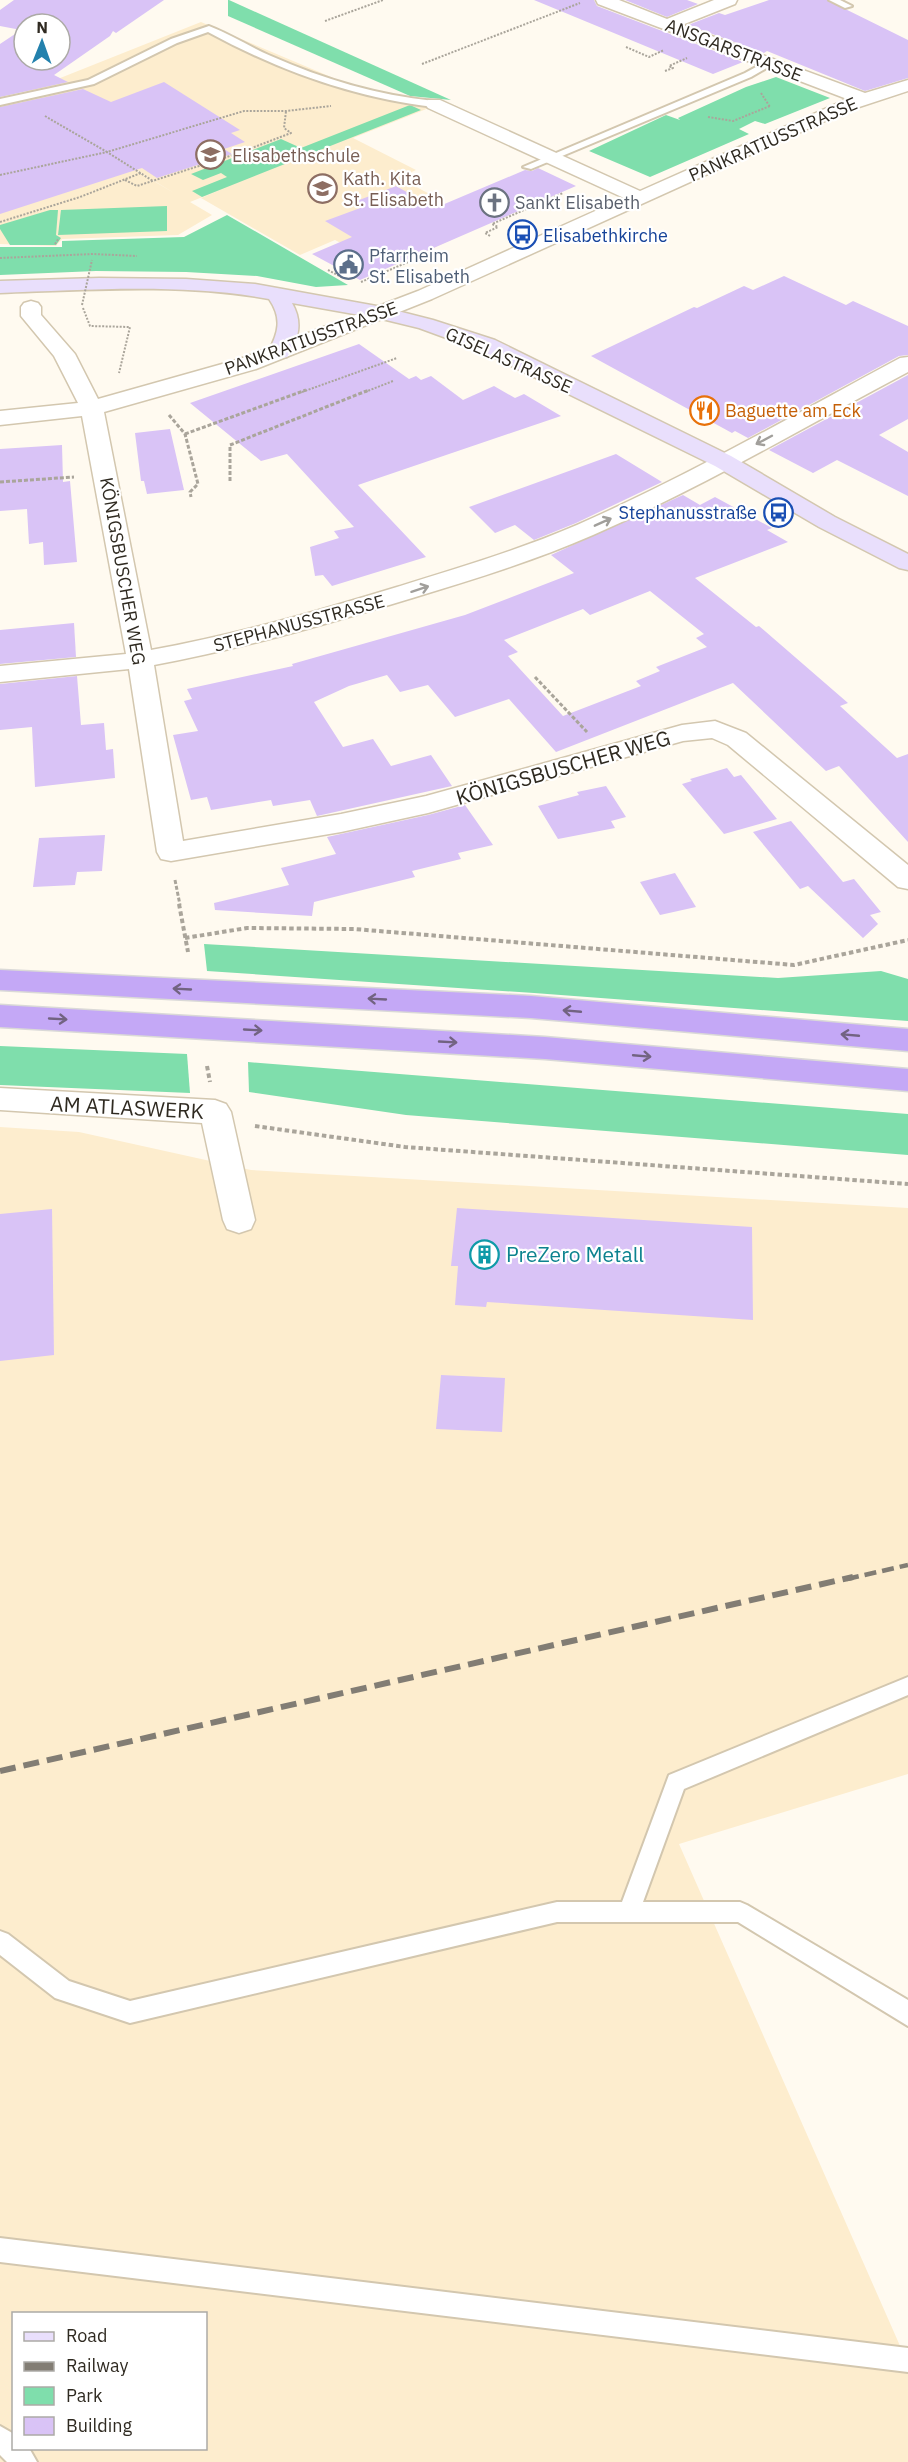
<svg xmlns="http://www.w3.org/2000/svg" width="908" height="2462" viewBox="0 0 908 2462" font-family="'IBM Plex Sans',sans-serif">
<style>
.built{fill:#fdedce;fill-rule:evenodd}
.green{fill:#7fdeac}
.building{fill:#d9c3f6;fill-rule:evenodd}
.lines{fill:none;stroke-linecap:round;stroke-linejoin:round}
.service-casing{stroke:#d3c7af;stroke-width:4}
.minor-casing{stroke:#d3c7af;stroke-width:3}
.secondary-casing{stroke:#d3c7af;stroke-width:3}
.trunk-casing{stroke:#dad9d7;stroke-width:3}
.path-far2{stroke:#aaa59b;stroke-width:2;stroke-dasharray:2 1.5;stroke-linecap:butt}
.path-far1{stroke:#aaa59b;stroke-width:3;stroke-dasharray:4 2;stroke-linecap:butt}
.path{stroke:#aaa59b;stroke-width:4;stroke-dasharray:4.5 3;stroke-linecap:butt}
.service{fill:#fff;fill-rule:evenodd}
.minor{fill:#fff;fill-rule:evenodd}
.secondary{fill:#e9dffc;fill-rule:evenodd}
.trunk{fill:#c4a8f6;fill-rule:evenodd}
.rail-far1{stroke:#827d74;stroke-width:4.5;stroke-dasharray:12 6;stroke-linecap:butt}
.rail{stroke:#827d74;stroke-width:6;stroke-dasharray:16 8;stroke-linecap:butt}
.path-bridge{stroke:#aaa59b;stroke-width:2;stroke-dasharray:2 1.5;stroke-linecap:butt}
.oneway{stroke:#a19f9b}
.oneway2{stroke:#726381}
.labels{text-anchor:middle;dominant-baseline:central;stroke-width:4.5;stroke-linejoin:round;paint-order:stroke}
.far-street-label{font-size:18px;fill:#2f2a21;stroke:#fff}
.far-education-label{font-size:18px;fill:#785e54;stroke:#fff;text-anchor:start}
.far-worship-label{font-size:18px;fill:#5b616d;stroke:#fff;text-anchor:start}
.far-transit-label{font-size:18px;fill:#164399;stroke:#fff;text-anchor:start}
.far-service-label{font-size:18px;fill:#4e5e75;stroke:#fff;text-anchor:start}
.far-food-label{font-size:18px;fill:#c56008;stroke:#fff;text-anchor:start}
.street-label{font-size:21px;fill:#2f2a21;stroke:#fff}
.culture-label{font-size:21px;fill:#0d838f;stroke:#fff;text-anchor:start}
</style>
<rect width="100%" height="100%" fill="#fffaf0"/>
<g class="built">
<path d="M201 22 388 101 429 108 353 138 416 170 399 178 445 202 435 207 476 228 425 252 394 237 356 251 335 240 300 255 201 198 230 186 190 202 212 215 178 235 62 239 56 246 0 244V101L11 97 174 193 15 96Z"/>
<path d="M0 1127 79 1132 251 1170 908 1208V1774L679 1844 908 2364V2462H0ZM14 2314H206V2448H14Z"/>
</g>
<g class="green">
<path d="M228 0H229L451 100 410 96 228 16Z"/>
<path d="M776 77 830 98 765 124 755 121 739 129 749 134 650 177 589 151 666 115 680 120 678 118 746 87Z"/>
<path d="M410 105 421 110 202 197 192 191 227 177 221 173 203 180 191 174 281 139 301 148Z"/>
<path d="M167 206V231L58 235 61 210Z"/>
<path d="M50 210H58L56 235 61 238 56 245H10L0 229V225Z"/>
<path d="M227 215 348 285 316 287 257 276 186 272 96 271 0 275V247H62V241L184 237Z"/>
<path d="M204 944 778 978 881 971 908 979V1021L534 993 207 971Z"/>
<path d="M0 1046 187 1054 190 1093 0 1085Z"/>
<path d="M248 1062 908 1114V1155L406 1115 249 1092Z"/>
</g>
<g class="building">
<path d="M14 0H164L116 33 113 31 110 36 54 75 68 82 0 97V44L21 30 0 26V10ZM24 24H60V60H24Z"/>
<path d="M534 0H594L597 6 743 62 713 74Z"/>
<path d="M625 0H687L698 4 667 17Z"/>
<path d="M769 0H827L908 40V78L865 91 767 51 764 53 688 25 719 13 725 15Z"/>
<path d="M164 82 240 130 231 133 245 142 224 149 232 154 157 178 142 168 0 214V107L83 89 111 102Z"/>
<path d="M538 168 576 186 360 280 312 254 352 237 325 221 363 207 354 202 396 186 435 208 525 170 532 171Z"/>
<path d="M784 276 846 305 853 301 908 326V355L899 356 748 438 735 431 732 433 591 356 694 307 697 308 744 286 753 290Z"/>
<path d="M359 344 409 379 416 376 421 380 431 376 463 400 494 386 515 398 524 394 561 416 358 485 426 557 332 586 323 575 315 576 310 547 339 538 334 531 354 527 287 454 261 461 190 403Z"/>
<path d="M908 375V419L879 435 908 452V496L837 460 813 473 769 450Z"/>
<path d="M170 429 184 490 147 494 144 481H141L135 433Z"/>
<path d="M62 445 63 482 70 481 77 562 44 565 43 542 29 544 27 509 0 511V449Z"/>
<path d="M616 454 662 482 576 523 534 540 515 525 495 533 469 507Z"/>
<path d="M683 495 700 505 715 497 772 528 767 530 788 542 695 578 756 627 759 626 848 703 840 706 897 758 908 754V842L839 766 826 771 733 683 556 752 509 699 455 717 428 685 400 692 387 675 349 686 314 702 343 747 373 739 391 766 431 755 452 786 317 816 310 800 273 806 271 800 211 810 207 797 191 800 173 735 198 731 184 701 192 699 187 689 293 666 292 664 465 615 574 573 551 555ZM650 591 704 634 696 638 707 647 656 667 660 671 636 681 641 686 563 716 508 656 518 652 504 640 583 609 590 615Z"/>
<path d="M74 623 76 657 0 664V630Z"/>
<path d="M77 676 81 725 104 723 106 750 113 749 115 778 35 787 32 727 0 730V684Z"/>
<path d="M727 768 734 777 741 775 777 819 724 834 682 784 692 781 690 779Z"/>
<path d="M606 786 626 817 611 821 615 828 558 839 538 806 579 795 577 792Z"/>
<path d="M465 805 493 845 458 853 461 859 412 871 415 877 314 902 312 916 215 910 214 903 289 885 281 868 336 854 327 837 428 815Z"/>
<path d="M791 821 843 882 854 879 881 912 870 915 878 924 863 938 808 886 800 889 753 832Z"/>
<path d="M105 835 102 871 77 872 75 885 33 887 39 838Z"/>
<path d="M675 873 696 907 660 915 640 882Z"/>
<path d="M457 1208 752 1227 753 1320 487 1302 486 1307 455 1305 458 1266H451Z"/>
<path d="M52 1209 54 1355 0 1361V1214Z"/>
<path d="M441 1375 505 1378 502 1432 436 1429Z"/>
</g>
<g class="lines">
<defs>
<g id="service">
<path d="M829 0H840L852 6 845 8Z"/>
<path d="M209 26C230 34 250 47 271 56 323 79 377 95 434 101L439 104 434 107C354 98 278 70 208 32L177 43 94 84 0 105V99L88 80 171 39Z"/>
<path d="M767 61 771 64 770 66 751 77 531 169 523 167 745 73Z"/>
<path d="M908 1677V1695L684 1789 643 1902H740L747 1905 908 2000V2026L738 1922H557L130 2023 55 1998 0 1955V1931L8 1934 69 1981 130 2001 557 1902H622L669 1775Z"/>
<path d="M0 2238 908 2348V2372L0 2262Z"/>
<path d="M0 2426 14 2434V2448H29L37 2462H7L0 2455Z"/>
</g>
<g id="minor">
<path d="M596 0H619L667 19 714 0H737L735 4 682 25 865 93 908 80V91L847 111 432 299 256 369 104 412 151 650C235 635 315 612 397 587 458 568 519 550 577 525 688 476 794 415 900 358L908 357V372C804 427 701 488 593 535 534 561 471 580 409 599 324 625 240 649 154 665L183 841 341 814 426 796 682 725 715 721 746 733 908 865V889L898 887 728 745 712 738 683 741 428 813 341 832 171 861 161 859 157 852 129 669 0 682V666L126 654 82 416 0 425V411L78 403 54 356 21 316V307L24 303 31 301 38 303 41 307V315L75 354 98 399 240 359 418 291 624 198 428 108 425 104 428 100H440L640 191 847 99 598 4Z"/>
<path d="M0 1088 215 1100 226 1104 231 1112 255 1220 251 1229 239 1233 227 1229 223 1220 202 1123 0 1110Z"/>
</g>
<path id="secondary" d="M99 278 186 279 255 284 382 307 433 320 495 340 731 456 835 517 908 554V570L899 568 819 527 715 466 479 350 419 328 382 319 292 303C303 322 299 339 287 357L279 358 271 357 268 352C279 332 282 318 269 299 183 283 87 290 0 293V281Z"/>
<g id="trunk">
<path d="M0 970 531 996 908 1029V1051L531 1018 0 990Z"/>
<path d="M0 1005 545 1037 908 1069V1091L545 1059 0 1027Z"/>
</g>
</defs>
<use href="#service" class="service-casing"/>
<use href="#minor" class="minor-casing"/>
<use href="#secondary" class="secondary-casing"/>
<use href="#trunk" class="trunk-casing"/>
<g class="path-far2">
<path d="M325 21 383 0"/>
<path d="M626 47 649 57 664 50"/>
<path d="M422 64 580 3"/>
<path d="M665 71 673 68 669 66 687 58"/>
<path d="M761 93 770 107"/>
<path d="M45 116 107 152 244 111H286L331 106"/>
<path d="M708 117 733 121 770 106"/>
<path d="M0 175 107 152 153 181"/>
<path d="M125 180 137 186 236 154 291 133 284 128 286 111"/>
<path d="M0 222 80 197 141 173"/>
<path d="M490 236 485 233 498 227 492 224 563 193"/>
<path d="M55 244 59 238"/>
<path d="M0 258 93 254 137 256"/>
<path d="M328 270 343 278"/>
<path d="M361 282 425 255 436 260"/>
<path d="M83 308 90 326 130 327 119 373"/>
<path d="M302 392 397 358"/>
<path d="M365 392 393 381"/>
</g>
<g class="path-far1">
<path d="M169 415 185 434 198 484 190 492 191 497"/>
<path d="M185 434 306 390"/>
<path d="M230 481V445L369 390"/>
<path d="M0 482 74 477"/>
<path d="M535 677 587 732"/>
<path d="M175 880 180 905"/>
</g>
<g class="path">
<path d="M179 904 188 952"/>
<path d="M185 938 247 928 354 929 794 965 908 940"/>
<path d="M207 1066 210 1082"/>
<path d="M255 1126 405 1147 908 1184"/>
</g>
<use href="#service" class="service"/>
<use href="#minor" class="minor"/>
<use href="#secondary" class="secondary"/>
<use href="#trunk" class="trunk"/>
<path class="rail-far1" d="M847 1579 908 1565"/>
<path class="rail" d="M0 1771 853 1577"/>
<path class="path-bridge" d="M82 305 92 260"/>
</g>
<defs><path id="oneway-shaft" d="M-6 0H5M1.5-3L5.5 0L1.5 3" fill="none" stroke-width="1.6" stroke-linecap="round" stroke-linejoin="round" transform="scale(1.5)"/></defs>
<g class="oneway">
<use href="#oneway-shaft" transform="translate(764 440) rotate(152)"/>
<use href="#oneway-shaft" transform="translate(603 522) rotate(-24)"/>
<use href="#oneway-shaft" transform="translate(420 589) rotate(-18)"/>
</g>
<g class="oneway2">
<use href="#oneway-shaft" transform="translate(182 989) rotate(-177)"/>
<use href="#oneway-shaft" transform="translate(377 999) rotate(-177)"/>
<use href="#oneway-shaft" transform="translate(572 1011) rotate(-175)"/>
<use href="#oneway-shaft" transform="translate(58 1019) rotate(3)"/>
<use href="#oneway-shaft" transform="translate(253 1030) rotate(3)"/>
<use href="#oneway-shaft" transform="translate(850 1035) rotate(-175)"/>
<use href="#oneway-shaft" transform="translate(448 1042) rotate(3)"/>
<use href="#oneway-shaft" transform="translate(642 1056) rotate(5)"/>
</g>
<defs>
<symbol id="school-ring" viewBox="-11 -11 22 22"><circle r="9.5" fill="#fff" stroke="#8d6e63" stroke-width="1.5"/><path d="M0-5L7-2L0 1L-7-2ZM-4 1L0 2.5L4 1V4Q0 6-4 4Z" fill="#8d6e63"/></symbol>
<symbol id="church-ring" viewBox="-11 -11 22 22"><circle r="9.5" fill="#fff" stroke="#6b7280" stroke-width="1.5"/><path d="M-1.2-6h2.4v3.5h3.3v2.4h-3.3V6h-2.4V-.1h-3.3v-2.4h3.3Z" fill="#6b7280"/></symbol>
<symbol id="bus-ring" viewBox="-11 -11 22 22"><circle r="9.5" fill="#fff" stroke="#1a4fb4" stroke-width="1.5"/><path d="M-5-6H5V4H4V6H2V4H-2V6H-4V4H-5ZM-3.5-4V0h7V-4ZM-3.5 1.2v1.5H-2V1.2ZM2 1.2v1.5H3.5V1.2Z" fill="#1a4fb4"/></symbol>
<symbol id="civic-ring" viewBox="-11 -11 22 22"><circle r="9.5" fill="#fff" stroke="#5c6f8a" stroke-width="1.5"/><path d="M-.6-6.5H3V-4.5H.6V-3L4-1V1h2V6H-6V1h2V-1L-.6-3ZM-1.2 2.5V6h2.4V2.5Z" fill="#5c6f8a"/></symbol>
<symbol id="restaurant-ring" viewBox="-11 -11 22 22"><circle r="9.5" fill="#fff" stroke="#e8710a" stroke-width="1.5"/><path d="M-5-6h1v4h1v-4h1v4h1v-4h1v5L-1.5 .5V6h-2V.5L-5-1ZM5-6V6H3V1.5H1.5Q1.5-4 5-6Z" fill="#e8710a"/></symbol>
<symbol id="building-ring" viewBox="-11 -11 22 22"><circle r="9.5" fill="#fff" stroke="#0f9aa8" stroke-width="1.5"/><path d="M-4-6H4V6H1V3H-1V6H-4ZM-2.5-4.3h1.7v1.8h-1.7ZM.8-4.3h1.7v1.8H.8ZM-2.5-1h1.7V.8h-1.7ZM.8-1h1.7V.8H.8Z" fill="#0f9aa8"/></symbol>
</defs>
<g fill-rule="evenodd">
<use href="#school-ring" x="194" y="138" width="33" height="33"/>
<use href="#school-ring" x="306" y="172" width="33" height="33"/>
<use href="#church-ring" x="478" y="186" width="33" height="33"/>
<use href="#bus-ring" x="506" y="218" width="33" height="33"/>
<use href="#civic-ring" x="332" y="248" width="33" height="33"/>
<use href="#restaurant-ring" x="688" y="394" width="33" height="33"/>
<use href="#bus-ring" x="762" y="496" width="33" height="33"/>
<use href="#building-ring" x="468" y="1238" width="33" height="33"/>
</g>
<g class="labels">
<g class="far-street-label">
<text transform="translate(734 50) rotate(21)">ANSGARSTRASSE</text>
<text transform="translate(773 139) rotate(-24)">PANKRATIUSSTRASSE</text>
<text transform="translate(311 338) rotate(-20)">PANKRATIUSSTRASSE</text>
<text transform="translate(509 360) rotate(24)">GISELASTRASSE</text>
<text transform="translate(123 571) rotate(80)">KÖNIGSBUSCHER WEG</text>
<text transform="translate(299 623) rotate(-15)">STEPHANUSSTRASSE</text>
</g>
<g class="far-education-label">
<text x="232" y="155">Elisabethschule</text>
<text x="343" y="178">Kath. Kita<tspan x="343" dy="21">St. Elisabeth</tspan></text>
</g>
<g class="far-worship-label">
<text x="515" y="202">Sankt Elisabeth</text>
</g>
<g class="far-transit-label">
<text x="543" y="235">Elisabethkirche</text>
<text x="757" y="512" text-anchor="end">Stephanusstraße</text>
</g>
<g class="far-service-label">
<text x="369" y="255">Pfarrheim<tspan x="369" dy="21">St. Elisabeth</tspan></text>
</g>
<g class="far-food-label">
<text x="725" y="410">Baguette am Eck</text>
</g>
<g class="street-label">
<text transform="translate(563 767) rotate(-16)">KÖNIGSBUSCHER WEG</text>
<text transform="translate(127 1107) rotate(3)">AM ATLASWERK</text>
</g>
<g class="culture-label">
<text x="506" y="1254">PreZero Metall</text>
</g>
</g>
<rect x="12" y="2312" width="195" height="138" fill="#ffffff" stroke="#acaaa6" stroke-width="1.5"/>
<rect x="24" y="2332" width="30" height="9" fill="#e9dffc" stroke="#acaaa6" stroke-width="1.5"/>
<text x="66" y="2342" font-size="18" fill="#2f2a21">Road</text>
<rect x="24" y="2362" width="30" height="9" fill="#827d74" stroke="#acaaa6" stroke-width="1.5"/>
<text x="66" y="2372" font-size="18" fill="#2f2a21">Railway</text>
<rect x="24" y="2387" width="30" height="18" fill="#7fdeac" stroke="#acaaa6" stroke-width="1.5"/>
<text x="66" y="2402" font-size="18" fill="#2f2a21">Park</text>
<rect x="24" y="2417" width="30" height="18" fill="#d9c3f6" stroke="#acaaa6" stroke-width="1.5"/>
<text x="66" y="2432" font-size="18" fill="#2f2a21">Building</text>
<g transform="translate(42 42) rotate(1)"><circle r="28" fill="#ffffff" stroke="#acaaa6" stroke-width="1.5"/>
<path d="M0-4.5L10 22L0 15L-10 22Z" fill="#2381ad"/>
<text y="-9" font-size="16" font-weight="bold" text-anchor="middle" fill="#2f2a21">N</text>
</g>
</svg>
